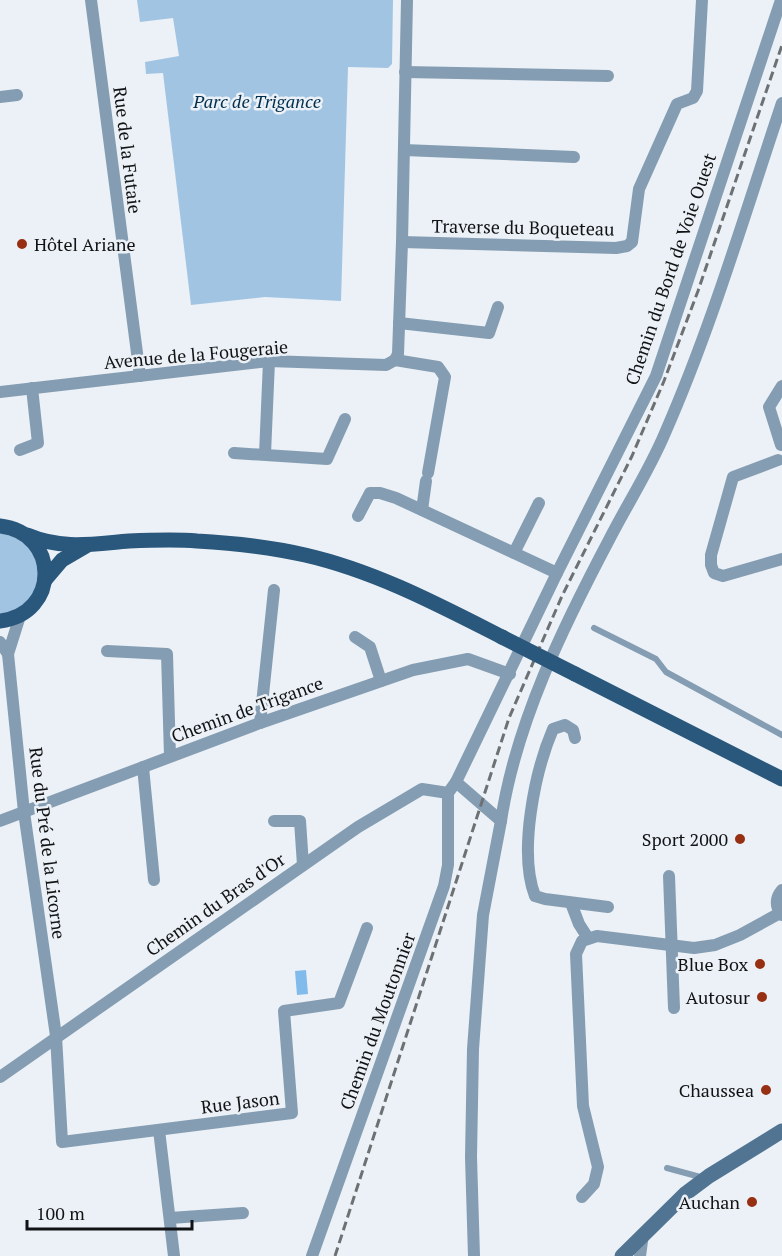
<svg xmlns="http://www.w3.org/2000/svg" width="782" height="1256" viewBox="0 0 782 1256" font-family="'PT Serif',serif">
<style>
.green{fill:#a2c4e3}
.water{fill:#81bbec}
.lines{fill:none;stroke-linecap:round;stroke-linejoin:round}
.lane{stroke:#859db2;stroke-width:6}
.street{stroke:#859db2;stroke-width:12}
.secondary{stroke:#517493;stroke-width:15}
.primary{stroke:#2a577c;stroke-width:15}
.rail{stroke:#6d7174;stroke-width:3;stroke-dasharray:9 4.5;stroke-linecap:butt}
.primary-bridge{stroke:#2a577c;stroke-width:15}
.poi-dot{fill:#972f13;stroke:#ebf1f6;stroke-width:2}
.labels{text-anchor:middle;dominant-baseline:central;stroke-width:5;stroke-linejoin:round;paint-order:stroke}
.park-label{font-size:18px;font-style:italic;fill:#002e4e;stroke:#ebf1f6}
.street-label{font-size:18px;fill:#111315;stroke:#ebf1f6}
.poi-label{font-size:18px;fill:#111315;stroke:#ebf1f6;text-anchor:end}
</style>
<rect width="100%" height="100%" fill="#ebf1f6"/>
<g class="green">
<path d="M137 0H393L392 64 388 68 348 67 341 301 265 297 191 305 163 73 146 74 145 62 179 56 173 18 140 22Z"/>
<path d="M0 533C41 540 53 585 18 609 13 612 6 612 0 614Z"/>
</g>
<path class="water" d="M306 970 308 994 297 995 295 971Z"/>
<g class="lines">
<g class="lane">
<path d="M594 628 656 659 666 672 782 735"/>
<path d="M667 1168 704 1178"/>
</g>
<g class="street">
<path d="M91 0 140 376"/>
<path d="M405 72 608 76"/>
<path d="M0 97 17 95"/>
<path d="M404 150 574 157"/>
<path d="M402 242 616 248 627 246 632 242 639 189 677 104 693 98 697 91 702 0"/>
<path d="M399 323 489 333 498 307"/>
<path d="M395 360 398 354 402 242 407 0"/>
<path d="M395 360 438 367 445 377 428 473"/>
<path d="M0 392 269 361 386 365 395 360"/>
<path d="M781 445 769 407 782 386"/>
<path d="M20 450 38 443 32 388"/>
<path d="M234 453 327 459 345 419"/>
<path d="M265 454 269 361"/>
<path d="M778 460 733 477 711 555V565L714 573 723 576 782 559"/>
<path d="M422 510 426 481"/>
<path d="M358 516 370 493H380L396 498 557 573"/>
<path d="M514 553 539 503"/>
<path d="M355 637 370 647 381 681"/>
<path d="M0 642 8 654 20 616"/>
<path d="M107 651 167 654 170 756"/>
<path d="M8 654 24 812 56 1036 62 1142 292 1113 284 1011 339 1003 367 928"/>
<path d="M260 723 274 590"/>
<path d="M575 738 573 730 565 725 553 729C535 771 518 852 535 896L545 899 608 907"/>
<path d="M143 767 154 880"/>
<path d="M456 782 501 821 483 915 473 1049 471 1157 474 1256"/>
<path d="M0 821 260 723 413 670 468 659 510 674"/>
<path d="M274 821H300L303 865"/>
<path d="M501 821C516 722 564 625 610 538 628 503 650 469 665 433 712 326 745 213 782 103"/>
<path d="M669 876 674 1008"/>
<path d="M782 890C775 898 775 907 782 915"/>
<path d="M571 903 579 924 588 938"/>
<path d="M0 1077 358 827 422 789 448 793 456 782 557 573 656 376 781 0"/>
<path d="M159 1130 174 1256"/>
<path d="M582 1197 594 1184 598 1167 583 1106 576 954 582 941 597 936 694 948 715 945 740 935 780 913"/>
<path d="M170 1218 243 1213"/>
<path d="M312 1256 444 886 448 865V793"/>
<path d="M640 1256 643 1234"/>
</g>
<path class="secondary" d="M622 1256 685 1194 709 1176 782 1131"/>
<g class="primary">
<path d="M0 526C60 533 60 614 0 621"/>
<path d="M27 535C63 550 92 544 129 541 152 540 175 539 197 541 234 543 270 547 305 555 375 571 439 605 502 637"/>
<path d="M45 580 62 560 86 546"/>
<path d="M575 674 782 779"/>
</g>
<path class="rail" d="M335 1256 509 718 562 596 632 456 664 381 698 291 782 45"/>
<path class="primary-bridge" d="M502 637 575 674"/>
</g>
<g class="poi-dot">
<circle cx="22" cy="244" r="6"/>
<circle cx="740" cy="839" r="6"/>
<circle cx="760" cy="964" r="6"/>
<circle cx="762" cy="997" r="6"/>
<circle cx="766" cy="1090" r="6"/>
<circle cx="752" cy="1202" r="6"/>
</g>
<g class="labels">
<g class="park-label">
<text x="257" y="101">Parc de Trigance</text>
</g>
<g class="street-label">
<text transform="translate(128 150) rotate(83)">Rue de la Futaie</text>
<text transform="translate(523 227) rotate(1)">Traverse du Boqueteau</text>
<text transform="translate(670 269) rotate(-71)">Chemin du Bord de Voie Ouest</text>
<text transform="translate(196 354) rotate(-5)">Avenue de la Fougeraie</text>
<text transform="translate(247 709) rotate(-20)">Chemin de Trigance</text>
<text transform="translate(48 843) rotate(83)">Rue du Pré de la Licorne</text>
<text transform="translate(215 904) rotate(-35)">Chemin du Bras d'Or</text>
<text transform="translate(377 1021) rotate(-70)">Chemin du Moutonnier</text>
<text transform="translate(240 1102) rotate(-7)">Rue Jason</text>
</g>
<g class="poi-label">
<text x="34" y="244" text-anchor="start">Hôtel Ariane</text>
<text x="728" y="839">Sport 2000</text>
<text x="748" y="964">Blue Box</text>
<text x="750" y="997">Autosur</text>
<text x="754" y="1090">Chaussea</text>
<text x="740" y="1202">Auchan</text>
</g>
</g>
<path d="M27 1220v9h165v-9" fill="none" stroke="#111315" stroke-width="3"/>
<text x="36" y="1220" font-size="18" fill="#111315" stroke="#ebf1f6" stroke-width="4.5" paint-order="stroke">100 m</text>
</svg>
